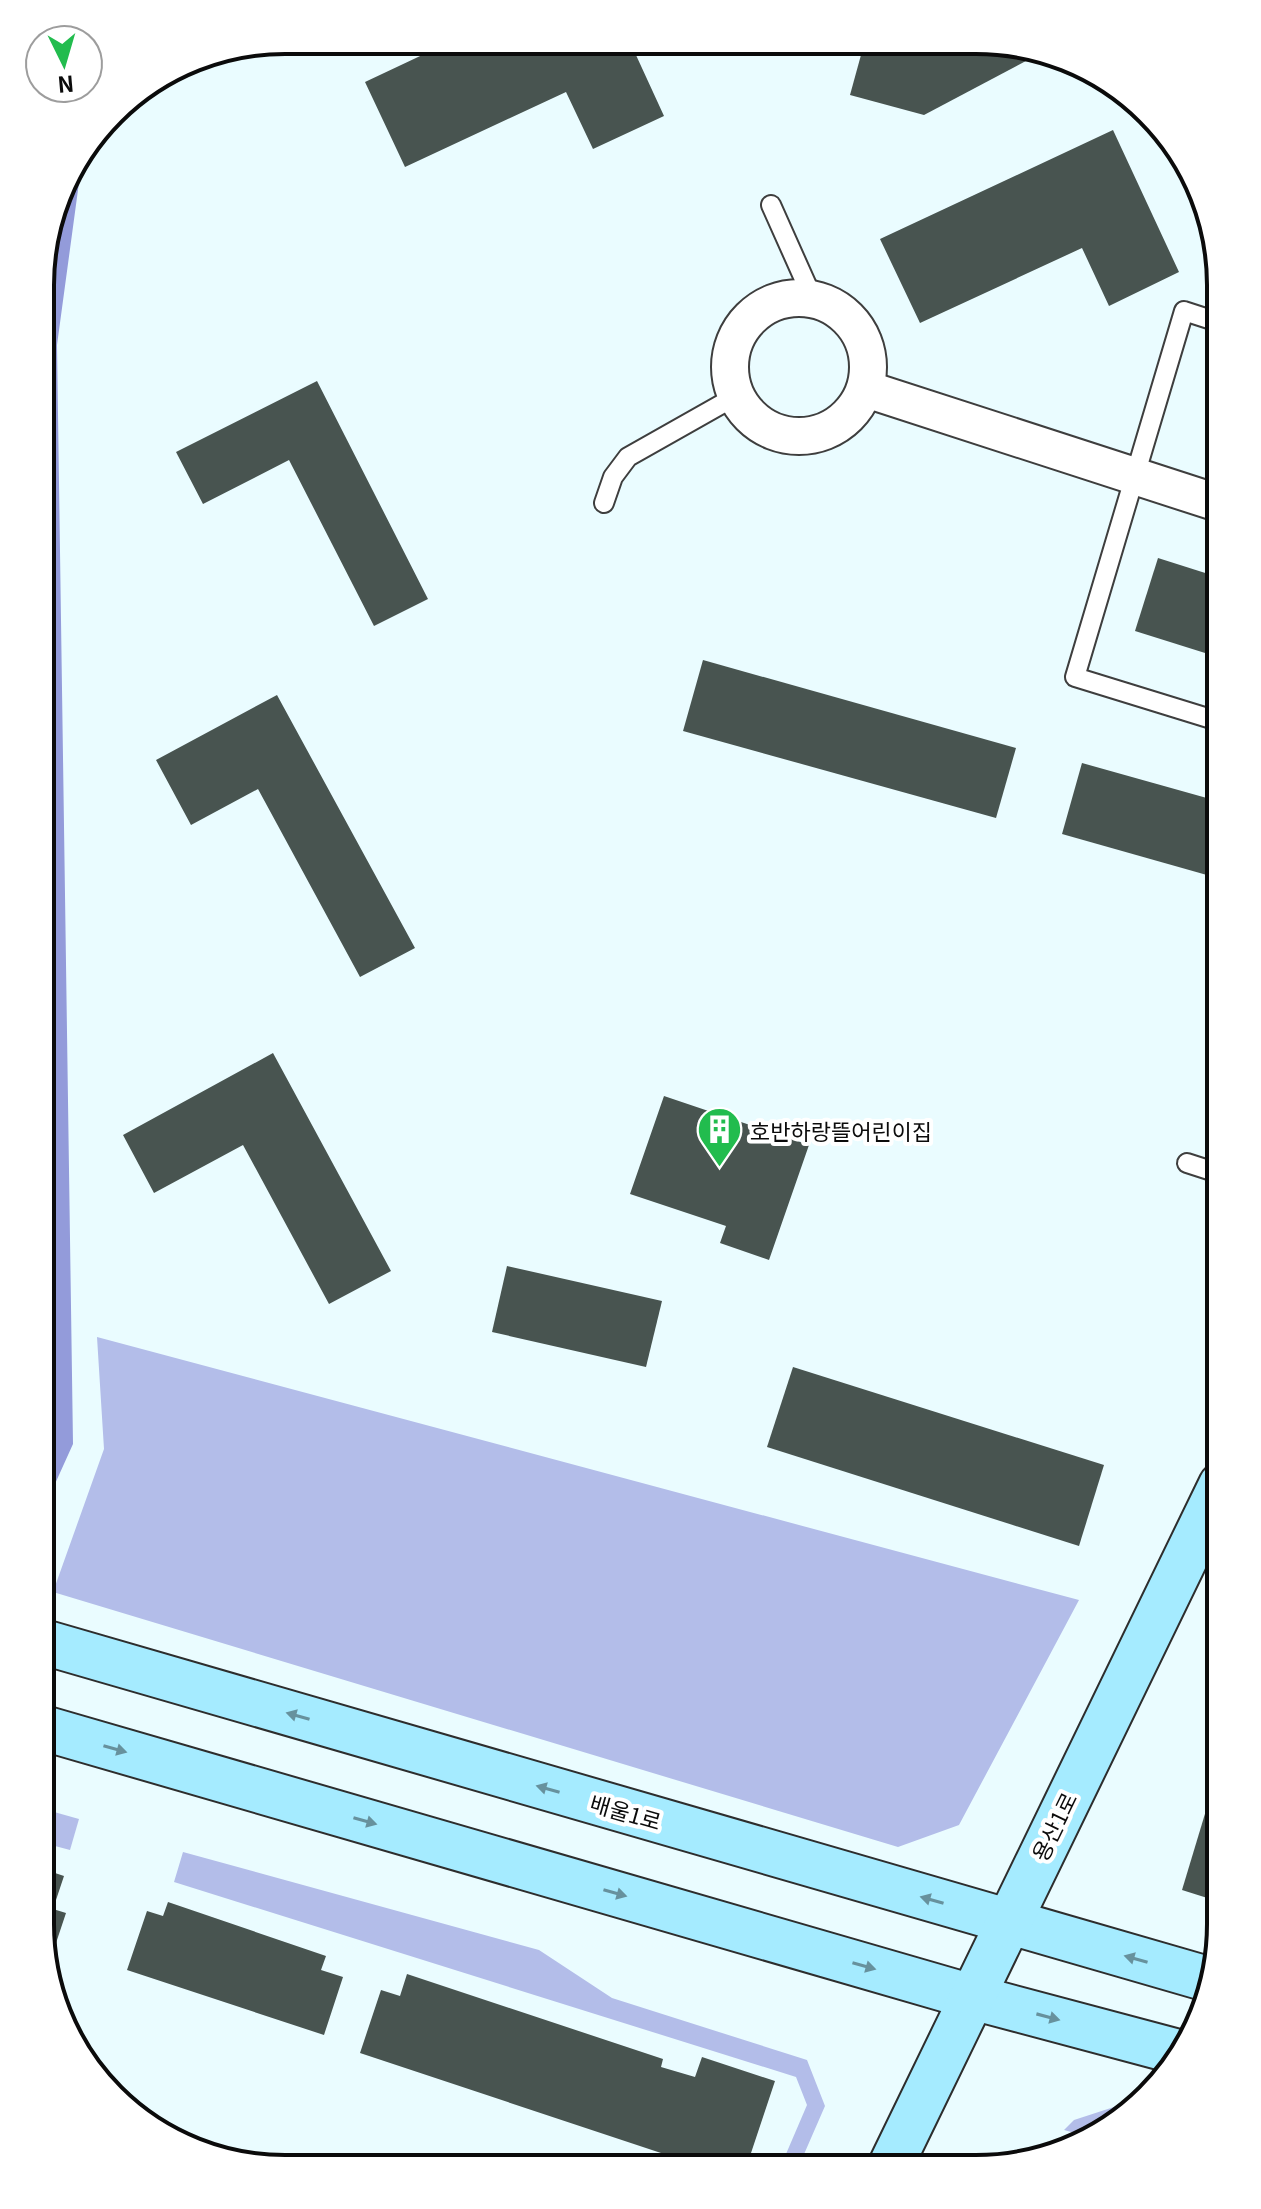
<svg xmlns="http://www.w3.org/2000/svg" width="1261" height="2209" viewBox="0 0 1261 2209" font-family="Georgia,'Noto Sans KR',serif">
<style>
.green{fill:#b3bde9}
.forest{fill:#939bda}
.building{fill:#485450}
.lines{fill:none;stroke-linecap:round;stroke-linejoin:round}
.service-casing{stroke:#3e3e3e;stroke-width:22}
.minor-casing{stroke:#3e3e3e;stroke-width:40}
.secondary-casing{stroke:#2d2d2d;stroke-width:48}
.service{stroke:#fff;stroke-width:18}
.minor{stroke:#fff;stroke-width:36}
.secondary{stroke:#a5ebff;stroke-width:44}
.oneway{fill:#67919d}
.labels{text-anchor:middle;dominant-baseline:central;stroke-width:8;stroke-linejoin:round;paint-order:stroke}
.poi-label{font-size:22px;fill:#0b0b0b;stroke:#fff;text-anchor:start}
.street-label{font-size:22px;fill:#0b0b0b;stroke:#fff}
.rim{fill:none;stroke:#0b0b0b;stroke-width:4}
</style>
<rect width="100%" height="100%" fill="#eafcff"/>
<g class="green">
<path d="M97 1337 1079 1600 959 1825 898 1847 53 1592 104 1449Z"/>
<path d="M40 1808 79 1819 70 1850 40 1842Z"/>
<path d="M183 1852 539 1950 612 1998 807 2060 825 2106 798 2168H780L807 2105 796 2077 174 1882Z"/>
<path d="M1117 2106 1134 2110 1125 2119 1090 2137 1064 2130 1074 2120Z"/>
</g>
<path class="forest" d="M83 153 57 345 73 1444 40 1517 42 253 65 176Z"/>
<g class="building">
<path d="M452 41 630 42 664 116 593 149 566 92 405 167 365 82Z"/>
<path d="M864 44 1024 45 1041 53 924 115 850 95Z"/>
<path d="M1113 130 1179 272 1109 306 1082 248 920 323 880 239Z"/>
<path d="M317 381 428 599 374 626 289 460 203 504 176 452Z"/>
<path d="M1220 419H1221V459L1209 456Z"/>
<path d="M1158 558 1221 578V658L1135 631Z"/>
<path d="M703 660 1016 748 996 818 683 731Z"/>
<path d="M277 695 415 948 360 977 258 789 191 825 156 760Z"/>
<path d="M1082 763 1221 802V879L1062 834Z"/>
<path d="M273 1053 391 1271 329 1304 243 1145 154 1193 123 1135Z"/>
<path d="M664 1096 809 1145 769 1260 720 1243 726 1226 630 1194Z"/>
<path d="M507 1266 662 1301 646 1367 492 1332Z"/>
<path d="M793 1367 1104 1465 1079 1546 767 1447Z"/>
<path d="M1220 1764V1902L1182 1890Z"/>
<path d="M40 1868 64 1876 53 1909 66 1913 49 1964 40 1924Z"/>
<path d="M168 1902 326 1956 321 1970 343 1977 324 2035 127 1970 147 1911 163 1916Z"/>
<path d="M407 1974 663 2059 661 2067 695 2077 702 2057 775 2081 746 2168H659L664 2154 360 2053 381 1990 400 1996Z"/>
<path d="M125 2108 156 2118 153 2126 135 2118Z"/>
<path d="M240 2153 279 2166V2167H252L237 2161Z"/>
</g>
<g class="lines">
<defs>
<g id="service">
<path d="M771 205 813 299"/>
<path d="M604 503 613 477 628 457 736 396"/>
<path d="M1221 722 1075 677 1184 311 1221 323"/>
<path d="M1187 1163 1221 1174"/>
</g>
<g id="minor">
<circle cx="799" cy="367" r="69"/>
<path d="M866 389 1221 504"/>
</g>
<g id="secondary">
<path d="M40 1641 1211 1980"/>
<path d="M40 1727 972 1997 1182 2053"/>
<path d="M889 2169 1221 1485"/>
</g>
</defs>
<use href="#service" class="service-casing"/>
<use href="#minor" class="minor-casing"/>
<use href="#secondary" class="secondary-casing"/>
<use href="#service" class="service"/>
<use href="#minor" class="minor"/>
<use href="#secondary" class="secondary"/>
</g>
<defs><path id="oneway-solid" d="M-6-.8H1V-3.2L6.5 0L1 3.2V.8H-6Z" transform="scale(2)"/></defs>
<g class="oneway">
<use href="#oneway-solid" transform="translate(298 1716) rotate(-164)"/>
<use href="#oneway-solid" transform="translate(115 1749) rotate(16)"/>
<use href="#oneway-solid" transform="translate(548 1789) rotate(-164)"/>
<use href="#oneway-solid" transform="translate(365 1821) rotate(16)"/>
<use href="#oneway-solid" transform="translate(615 1893) rotate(16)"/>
<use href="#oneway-solid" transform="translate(932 1900) rotate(-164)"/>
<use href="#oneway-solid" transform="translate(1136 1959) rotate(-164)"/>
<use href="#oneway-solid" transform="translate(864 1966) rotate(16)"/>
<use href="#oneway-solid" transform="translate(1048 2017) rotate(15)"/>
</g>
<defs>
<symbol id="building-pin" viewBox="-11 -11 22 30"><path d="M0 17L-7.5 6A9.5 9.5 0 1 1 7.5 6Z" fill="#22bc4e" stroke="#fff"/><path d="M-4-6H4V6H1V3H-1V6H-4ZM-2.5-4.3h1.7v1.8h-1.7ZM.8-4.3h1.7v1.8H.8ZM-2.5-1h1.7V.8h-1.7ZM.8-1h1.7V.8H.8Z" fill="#fff"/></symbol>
</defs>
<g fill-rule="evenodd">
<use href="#building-pin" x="694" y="1104" width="51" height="69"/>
</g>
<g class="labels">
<g class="poi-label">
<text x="750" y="1130">호반하랑뜰어린이집</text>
</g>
<g class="street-label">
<text transform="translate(626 1811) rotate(16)">배울1로</text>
<text transform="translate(1053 1826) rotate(-64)">용산1로</text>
</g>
</g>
<path d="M0 0H1261V2209H0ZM285 54H976A231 231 0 0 1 1207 285V1924A231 231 0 0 1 976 2155H285A231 231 0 0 1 54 1924V285A231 231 0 0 1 285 54Z" fill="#fff" fill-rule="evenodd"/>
<path class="rim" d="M285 54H976A231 231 0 0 1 1207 285V1924A231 231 0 0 1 976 2155H285A231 231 0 0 1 54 1924V285A231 231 0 0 1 285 54Z"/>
<g transform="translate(64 64) rotate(175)"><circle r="38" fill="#ffffff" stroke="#9d9d9d" stroke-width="2"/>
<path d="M0-6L14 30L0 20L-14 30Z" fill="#22bc4e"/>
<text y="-12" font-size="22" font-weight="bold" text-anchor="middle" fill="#0b0b0b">N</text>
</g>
</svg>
